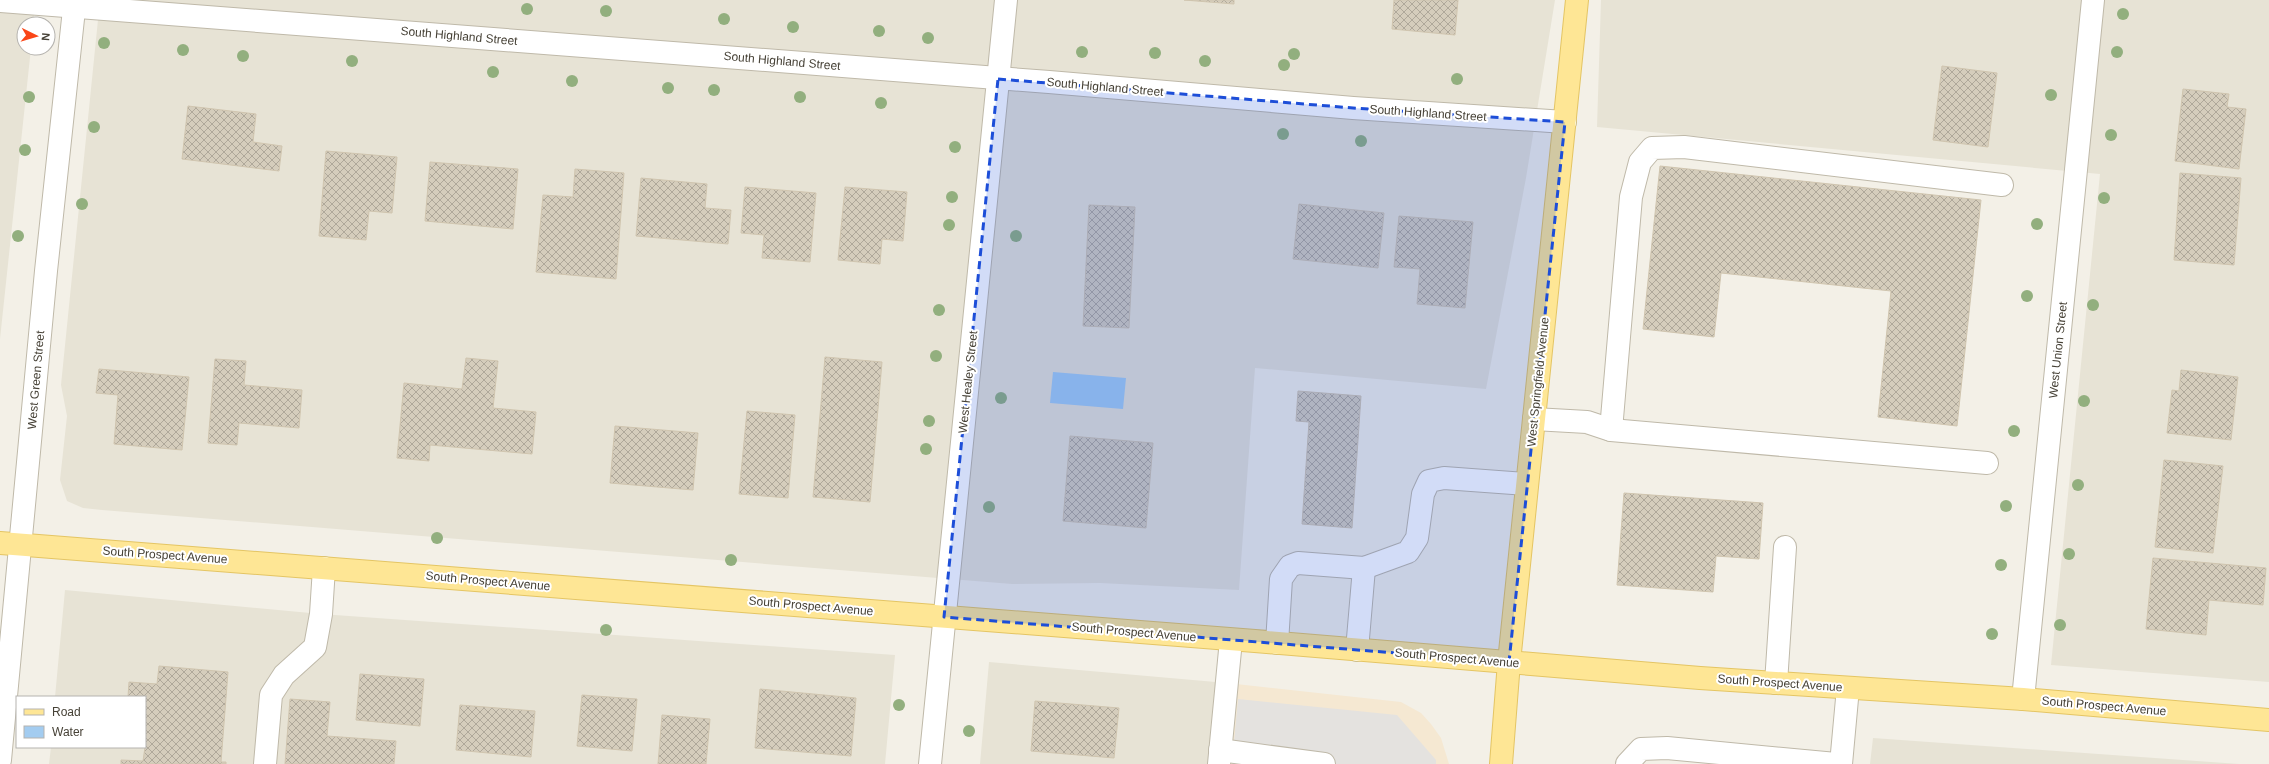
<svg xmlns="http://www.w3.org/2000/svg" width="2269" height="764" viewBox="0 0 2269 764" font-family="Helvetica,sans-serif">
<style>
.residential{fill:#e7e3d5}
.commercial{fill:#f5e8d2}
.parking{fill:#e4e2df}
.water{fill:#a3ccf0}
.building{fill:url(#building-cross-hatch);stroke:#d0c5af}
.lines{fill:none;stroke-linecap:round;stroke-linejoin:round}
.minor-casing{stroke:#bfb9a9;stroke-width:24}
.major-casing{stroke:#e4c564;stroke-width:24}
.minor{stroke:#fff;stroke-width:22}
.major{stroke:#fee695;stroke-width:22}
.tree{fill:#92af7e}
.marked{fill:#1d4ed8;fill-opacity:0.2;stroke:#1d4ed8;stroke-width:3;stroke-dasharray:8 5;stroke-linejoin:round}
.labels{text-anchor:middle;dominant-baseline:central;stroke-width:4;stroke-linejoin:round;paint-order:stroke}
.street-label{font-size:12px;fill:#464136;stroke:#fff}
</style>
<defs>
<pattern id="building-cross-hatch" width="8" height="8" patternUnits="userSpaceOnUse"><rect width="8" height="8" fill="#d5cdbc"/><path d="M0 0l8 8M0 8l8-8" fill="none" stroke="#afa89a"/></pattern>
</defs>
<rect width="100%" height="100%" fill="#f3f0e7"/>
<g class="residential">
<path d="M0 0H36L33 24H24V48H31L0 339Z"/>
<path d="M100 0H1555L1526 178 1486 389 1255 368 1239 590 1100 583 1012 584 102 510 83 508 67 501 60 480 67 416 61 385Z"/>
<path d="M1601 0H2269V682L2051 665 2100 174 1597 127Z"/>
<path d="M65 590 321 614 895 655 885 764H49L51 747H145V697H55Z"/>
<path d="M989 662 1227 683 1219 764H980Z"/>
<path d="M1873 738 2239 764H1870Z"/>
</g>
<path class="commercial" d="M1227 683 1401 702 1421 713 1431 724 1441 738 1449 764H1219Z"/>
<path class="parking" d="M1238 699 1397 715 1436 760V764H1232Z"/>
<path class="water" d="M1053 372 1126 378 1123 409 1050 403Z"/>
<g class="building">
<path d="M1184 0H1234V4Z"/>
<path d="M1394 0H1458L1455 35 1392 29Z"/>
<path d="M1942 66 1997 73 1988 147 1933 140Z"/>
<path d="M2183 89 2229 94 2227 107 2246 109 2239 169 2175 161Z"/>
<path d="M188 106 256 114 253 142 282 146 279 171 182 159Z"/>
<path d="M326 151 397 157 392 213 369 211 366 240 319 236Z"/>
<path d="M430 162 518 169 513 229 425 221Z"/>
<path d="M1660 166 1981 200 1957 426 1878 417 1891 291 1721 273 1714 337 1643 329Z"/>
<path d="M575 169 624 173 616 279 536 272 543 195 573 197Z"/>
<path d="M2180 173 2241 178 2234 265 2174 260Z"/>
<path d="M641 178 707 184 705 208 731 210 728 244 636 236Z"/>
<path d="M745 187 816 193 810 262 762 258 764 235 741 233Z"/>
<path d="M845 187 907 192 903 241 882 239 880 264 838 260Z"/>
<path d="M1299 204 1384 213 1378 268 1293 259Z"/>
<path d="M1089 205 1135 207 1129 328 1083 326Z"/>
<path d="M1399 216 1473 222 1465 308 1417 304 1420 269 1394 267Z"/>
<path d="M825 357 882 362 870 502 813 497Z"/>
<path d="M466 358 498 361 493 408 536 412 532 454 430 445 429 461 397 458 404 383 462 389Z"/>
<path d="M215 359 246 361 244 385 302 390 299 428 239 423 237 445 208 443Z"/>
<path d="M99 369 189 377 182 450 114 444 118 395 96 393Z"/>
<path d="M2181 370 2238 377 2231 440 2167 433 2172 390 2179 391Z"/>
<path d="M1298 391 1361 396 1352 528 1302 524 1309 422 1296 421Z"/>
<path d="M747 411 795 415 788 498 739 494Z"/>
<path d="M615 426 698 433 693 490 610 483Z"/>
<path d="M1070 436 1153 443 1146 528 1063 521Z"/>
<path d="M2164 460 2223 466 2213 553 2155 547Z"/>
<path d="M1624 493 1763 503 1759 559 1716 556 1713 592 1617 585Z"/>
<path d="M2153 558 2266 568 2263 605 2209 600 2206 635 2146 629Z"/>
<path d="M159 666 228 672 221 762H226V764H121V760L143 761 145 747V697H128L129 682 157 684Z"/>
<path d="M360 674 424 679 420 726 356 720Z"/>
<path d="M760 689 856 698 851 756 755 748Z"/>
<path d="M582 695 637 699 632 751 577 746Z"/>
<path d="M290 699 330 702 327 736 396 741 394 764H285Z"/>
<path d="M1035 701 1119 708 1114 758 1031 751Z"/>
<path d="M460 705 535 711 531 757 456 750Z"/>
<path d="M662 715 710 719 706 764H658Z"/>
</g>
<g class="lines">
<defs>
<g id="minor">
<path d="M0 1 1049 82 1353 108 1565 122"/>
<path d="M1534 419 1587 422 1611 430 1987 463"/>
<path d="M1611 430 1631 197 1640 162 1652 148 1684 147 2002 185"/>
<path d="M1277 643 1281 579 1290 566 1298 563 1364 568 1408 552 1417 538 1423 494 1429 481 1444 478 1527 484"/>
<path d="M1357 650 1364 568"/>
<path d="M1776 683 1785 547"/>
<path d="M2023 699 2093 0"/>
<path d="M1220 750 1324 764"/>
<path d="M0 760 46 271 75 0"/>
<path d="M265 764 271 695 284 675 315 647 321 614 324 568"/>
<path d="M930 764 1006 0"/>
<path d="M1219 764 1231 640"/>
<path d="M1627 764 1641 749 1667 748 1836 764"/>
<path d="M1841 764 1848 688"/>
</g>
<g id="major">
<path d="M0 543 1255 641 1700 678 2023 699 2269 720"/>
<path d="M1501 764 1509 662 1577 0"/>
</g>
</defs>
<use href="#minor" class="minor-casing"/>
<use href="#major" class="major-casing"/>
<use href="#minor" class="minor"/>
<use href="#major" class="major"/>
</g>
<g class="tree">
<circle cx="527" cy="9" r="6"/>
<circle cx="606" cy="11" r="6"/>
<circle cx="2123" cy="14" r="6"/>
<circle cx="724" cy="19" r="6"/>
<circle cx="793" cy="27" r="6"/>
<circle cx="879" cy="31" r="6"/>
<circle cx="928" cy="38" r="6"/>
<circle cx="104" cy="43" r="6"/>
<circle cx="183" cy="50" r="6"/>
<circle cx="1082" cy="52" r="6"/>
<circle cx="2117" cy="52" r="6"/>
<circle cx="1155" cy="53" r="6"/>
<circle cx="1294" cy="54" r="6"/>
<circle cx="243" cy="56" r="6"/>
<circle cx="352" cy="61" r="6"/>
<circle cx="1205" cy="61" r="6"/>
<circle cx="1284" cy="65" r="6"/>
<circle cx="493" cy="72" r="6"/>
<circle cx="1457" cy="79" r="6"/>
<circle cx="572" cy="81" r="6"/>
<circle cx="668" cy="88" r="6"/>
<circle cx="714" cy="90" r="6"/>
<circle cx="2051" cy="95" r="6"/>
<circle cx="29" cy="97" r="6"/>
<circle cx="800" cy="97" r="6"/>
<circle cx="881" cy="103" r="6"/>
<circle cx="94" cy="127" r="6"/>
<circle cx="1283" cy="134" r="6"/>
<circle cx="2111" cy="135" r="6"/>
<circle cx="1361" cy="141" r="6"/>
<circle cx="955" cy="147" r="6"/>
<circle cx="25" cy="150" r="6"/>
<circle cx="952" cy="197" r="6"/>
<circle cx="2104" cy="198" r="6"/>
<circle cx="82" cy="204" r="6"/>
<circle cx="2037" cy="224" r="6"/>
<circle cx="949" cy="225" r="6"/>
<circle cx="18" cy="236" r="6"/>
<circle cx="1016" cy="236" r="6"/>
<circle cx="2027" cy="296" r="6"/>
<circle cx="2093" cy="305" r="6"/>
<circle cx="939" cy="310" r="6"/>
<circle cx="936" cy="356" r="6"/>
<circle cx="1001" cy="398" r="6"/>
<circle cx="2084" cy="401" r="6"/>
<circle cx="929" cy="421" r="6"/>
<circle cx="2014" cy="431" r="6"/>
<circle cx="926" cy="449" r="6"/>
<circle cx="2078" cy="485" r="6"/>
<circle cx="2006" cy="506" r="6"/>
<circle cx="989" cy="507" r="6"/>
<circle cx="437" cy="538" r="6"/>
<circle cx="2069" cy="554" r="6"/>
<circle cx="731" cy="560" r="6"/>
<circle cx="2001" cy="565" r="6"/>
<circle cx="2060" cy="625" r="6"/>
<circle cx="606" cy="630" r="6"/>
<circle cx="1992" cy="634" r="6"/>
<circle cx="899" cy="705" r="6"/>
<circle cx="969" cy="731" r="6"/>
</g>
<path class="marked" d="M998 79 1353 108 1565 122 1509 662 944 617Z"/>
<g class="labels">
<g class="street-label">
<text transform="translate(459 36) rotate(5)">South Highland Street</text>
<text transform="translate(782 61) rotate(5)">South Highland Street</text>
<text transform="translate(1105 87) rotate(5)">South Highland Street</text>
<text transform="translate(1428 113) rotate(4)">South Highland Street</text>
<text transform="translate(2058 350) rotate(-84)">West Union Street</text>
<text transform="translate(36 380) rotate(-85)">West Green Street</text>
<text transform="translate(968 382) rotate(-84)">West Healey Street</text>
<text transform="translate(1538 382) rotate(-84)">West Springfield Avenue</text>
<text transform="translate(165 555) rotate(4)">South Prospect Avenue</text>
<text transform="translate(488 581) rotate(5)">South Prospect Avenue</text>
<text transform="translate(811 606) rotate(5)">South Prospect Avenue</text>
<text transform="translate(1134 632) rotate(5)">South Prospect Avenue</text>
<text transform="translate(1457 658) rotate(5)">South Prospect Avenue</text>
<text transform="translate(1780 683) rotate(4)">South Prospect Avenue</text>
<text transform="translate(2104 706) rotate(5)">South Prospect Avenue</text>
</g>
</g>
<rect x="16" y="696" width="130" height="52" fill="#ffffff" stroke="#b5b3af"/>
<rect x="24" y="709" width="20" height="6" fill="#fee695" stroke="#b5b3af"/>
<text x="52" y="716" font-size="12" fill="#464136">Road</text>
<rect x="24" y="726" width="20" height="12" fill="#a3ccf0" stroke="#b5b3af"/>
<text x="52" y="736" font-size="12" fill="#464136">Water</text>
<g transform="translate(36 36) rotate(95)"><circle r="19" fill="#ffffff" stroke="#b5b3af"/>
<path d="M0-3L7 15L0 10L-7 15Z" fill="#fa4617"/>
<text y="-6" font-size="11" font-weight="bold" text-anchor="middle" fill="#464136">N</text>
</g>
</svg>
